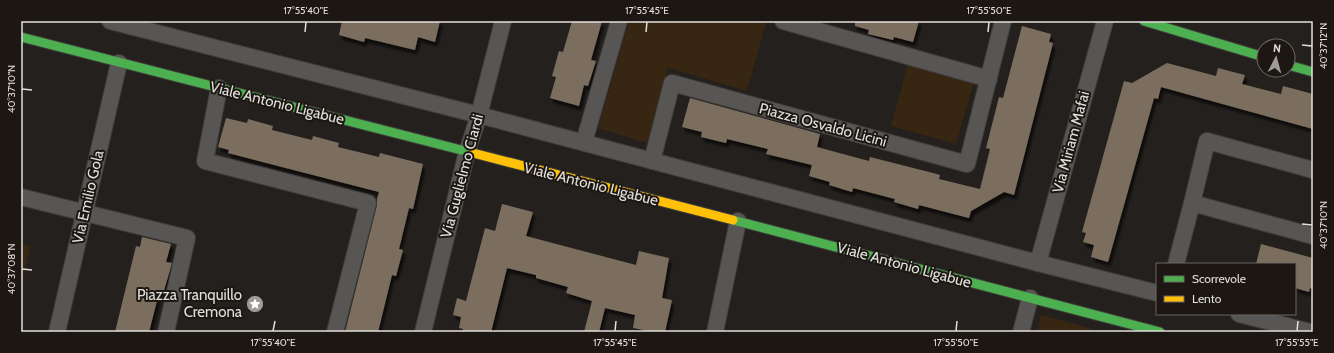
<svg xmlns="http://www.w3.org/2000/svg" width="1334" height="353" viewBox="0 0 1334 353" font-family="Cabin,sans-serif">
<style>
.green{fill:#372611}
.building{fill:#7b6e5e;filter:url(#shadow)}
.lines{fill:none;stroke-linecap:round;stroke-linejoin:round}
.street-casing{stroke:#3f3d3a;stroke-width:18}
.fast-casing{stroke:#3f3d3a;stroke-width:11}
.slow-casing{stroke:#3f3d3a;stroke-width:11}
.street{stroke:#585654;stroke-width:16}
.fast{stroke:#4caf50;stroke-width:9}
.slow{stroke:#ffc107;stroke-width:9}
.ticks{fill:none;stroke:#e2dfdb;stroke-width:1.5}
.labels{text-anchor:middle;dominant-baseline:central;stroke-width:4;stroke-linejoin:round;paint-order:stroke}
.street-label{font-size:15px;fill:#e2dfdb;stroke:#1c1712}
.poi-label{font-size:15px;fill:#e2dfdb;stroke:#1c1712;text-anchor:end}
.neatline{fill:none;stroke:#e2dfdb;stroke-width:1.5}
.ticks-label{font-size:10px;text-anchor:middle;fill:#e2dfdb}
</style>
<defs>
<filter id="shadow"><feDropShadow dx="2.5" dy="4.5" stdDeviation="1" flood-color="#0009"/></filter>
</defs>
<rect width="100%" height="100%" fill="#23201d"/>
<g class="green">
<path d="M629 21H760L766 23 747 91 668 68 647 143 598 128Z"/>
<path d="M908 64 974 82 956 144 891 126Z"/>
<path d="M21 243 31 246 21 286Z"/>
<path d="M1041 315 1090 328 1089 332H1037Z"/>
</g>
<g class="building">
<path d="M342 21H440L435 42 418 37 415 50 365 38 364 42 339 35Z"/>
<path d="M572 21H602L591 60 596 61 588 86 584 85 579 106 550 98 556 77 552 76 559 51 563 52Z"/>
<path d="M855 21H919L913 42 894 37 893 40 868 34 869 30 855 26Z"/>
<path d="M1022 26 1051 34 1049 42 1053 43 1014 195 1004 192 971 211 969 218 919 205 918 209 894 202 895 199 853 188 852 192 829 185 830 182 809 176 812 165 766 154 768 149 727 139 726 143 701 137 702 132 682 127 690 98 820 134 817 147 869 161 870 157 933 173 940 175 939 179 980 189 990 149 986 148 999 97 1003 98Z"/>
<path d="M1167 63 1216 76 1218 68 1245 75 1242 84 1281 94 1283 86 1313 94V129L1161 87 1158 99 1154 98 1108 262 1091 257 1094 245 1083 242 1086 233 1082 232 1124 81 1132 83Z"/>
<path d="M226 118 247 123 248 119 273 126 272 130 312 140 313 136 339 143 338 147 379 157 380 153 423 164 413 209 409 208 399 249 403 250 396 276 392 275 378 332H345L377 205V199L379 192 228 153 229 150 218 147Z"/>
<path d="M502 204 533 212 526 236 636 265 639 251 669 258 662 298 672 300 665 332H653L633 328 635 315 605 308 599 332H584L592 301 566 293 568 287 536 278V275L507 268 491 332H462L463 329 459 328 461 317 453 315 457 298 466 301 485 228 495 231Z"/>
<path d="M142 237 171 244 166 262 172 263 163 294 159 293 149 332H115L136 246 140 247Z"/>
<path d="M1261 244 1313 258V289L1310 288 1309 292 1295 288V264H1256Z"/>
</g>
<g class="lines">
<defs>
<g id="street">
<path d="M110 21 479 115 1038 263 1157 293"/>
<path d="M783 21 989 79"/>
<path d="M219 88 205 161 368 203 335 332"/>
<path d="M584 142 619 21"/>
<path d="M652 161 672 83 967 164 1003 21"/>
<path d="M21 197 187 238 166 332"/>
<path d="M1192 203 1207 141 1313 170"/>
<path d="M1038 263 1105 21"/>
<path d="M1176 264 1192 203 1313 236"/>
<path d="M1239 314 1310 332"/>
<path d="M57 332 119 63"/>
<path d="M423 332 467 152 479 115 503 21"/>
<path d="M715 332 738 221"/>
<path d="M1021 332 1030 298"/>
</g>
<g id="fast">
<path d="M1144 21 1264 57"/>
<path d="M21 37 473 153"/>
<path d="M1288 65 1313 72"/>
<path d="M733 220 1160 332"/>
</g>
<path id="slow" d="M473 153 733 220"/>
</defs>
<use href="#street" class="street-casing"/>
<use href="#fast" class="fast-casing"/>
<use href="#slow" class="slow-casing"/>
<use href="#street" class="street"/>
<use href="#fast" class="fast"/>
<use href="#slow" class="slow"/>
</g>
<path class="ticks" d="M305 32 306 22M646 32 647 22M988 32 989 22M1302 45 1312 46M22 89 32 90M1302 224 1312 225M22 269 32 270M273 331 275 321M615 331 616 321M956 331 957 321M1297 331 1298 321"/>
<defs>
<symbol id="sight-disc" viewBox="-11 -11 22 22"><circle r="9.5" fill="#9f9c98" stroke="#1c1712"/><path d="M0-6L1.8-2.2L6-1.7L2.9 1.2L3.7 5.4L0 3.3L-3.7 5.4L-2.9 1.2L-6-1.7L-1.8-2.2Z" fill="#fff"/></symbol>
</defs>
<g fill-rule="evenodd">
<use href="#sight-disc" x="245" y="294" width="20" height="20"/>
</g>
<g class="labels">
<g class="street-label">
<text transform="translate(277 103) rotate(14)">Viale Antonio Ligabue</text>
<text transform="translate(823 125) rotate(15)">Piazza Osvaldo Licini</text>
<text transform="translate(1071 142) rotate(-75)">Via Miriam Mafai</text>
<text transform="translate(462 176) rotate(-75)">Via Guglielmo Ciardi</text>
<text transform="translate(591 184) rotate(14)">Viale Antonio Ligabue</text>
<text transform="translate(88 197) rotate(-77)">Via Emilio Gola</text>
<text transform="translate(904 265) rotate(15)">Viale Antonio Ligabue</text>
</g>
<g class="poi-label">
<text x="242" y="295">Piazza Tranquillo<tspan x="242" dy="17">Cremona</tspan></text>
</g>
</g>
<rect width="1334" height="353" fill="none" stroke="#1c1712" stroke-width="44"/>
<rect x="1156" y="263" width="140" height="52" fill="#1c1712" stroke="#6b6762"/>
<rect x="1164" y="276" width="20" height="6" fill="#4caf50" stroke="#6b6762"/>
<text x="1192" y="283" font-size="12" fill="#e2dfdb">Scorrevole</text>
<rect x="1164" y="296" width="20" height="6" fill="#ffc107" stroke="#6b6762"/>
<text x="1192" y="303" font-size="12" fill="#e2dfdb">Lento</text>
<g transform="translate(1276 58) rotate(6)"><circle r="19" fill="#1c1712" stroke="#6b6762"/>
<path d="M0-3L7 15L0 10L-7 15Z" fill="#9f9c98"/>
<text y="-6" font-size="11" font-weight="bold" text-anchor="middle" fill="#e2dfdb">N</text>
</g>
<rect x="22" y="22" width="1290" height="309" class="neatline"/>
<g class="ticks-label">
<text x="306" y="14">17°55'40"E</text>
<text x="647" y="14">17°55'45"E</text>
<text x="989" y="14">17°55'50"E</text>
<text transform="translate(1323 46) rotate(-90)" y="4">40°37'12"N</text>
<text transform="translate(11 89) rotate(-90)" y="4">40°37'10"N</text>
<text transform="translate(1323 225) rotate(-90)" y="4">40°37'10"N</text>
<text transform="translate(11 269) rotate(-90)" y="4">40°37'08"N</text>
<text x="273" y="346">17°55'40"E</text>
<text x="615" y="346">17°55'45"E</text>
<text x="956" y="346">17°55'50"E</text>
<text x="1297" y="346">17°55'55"E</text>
</g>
</svg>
